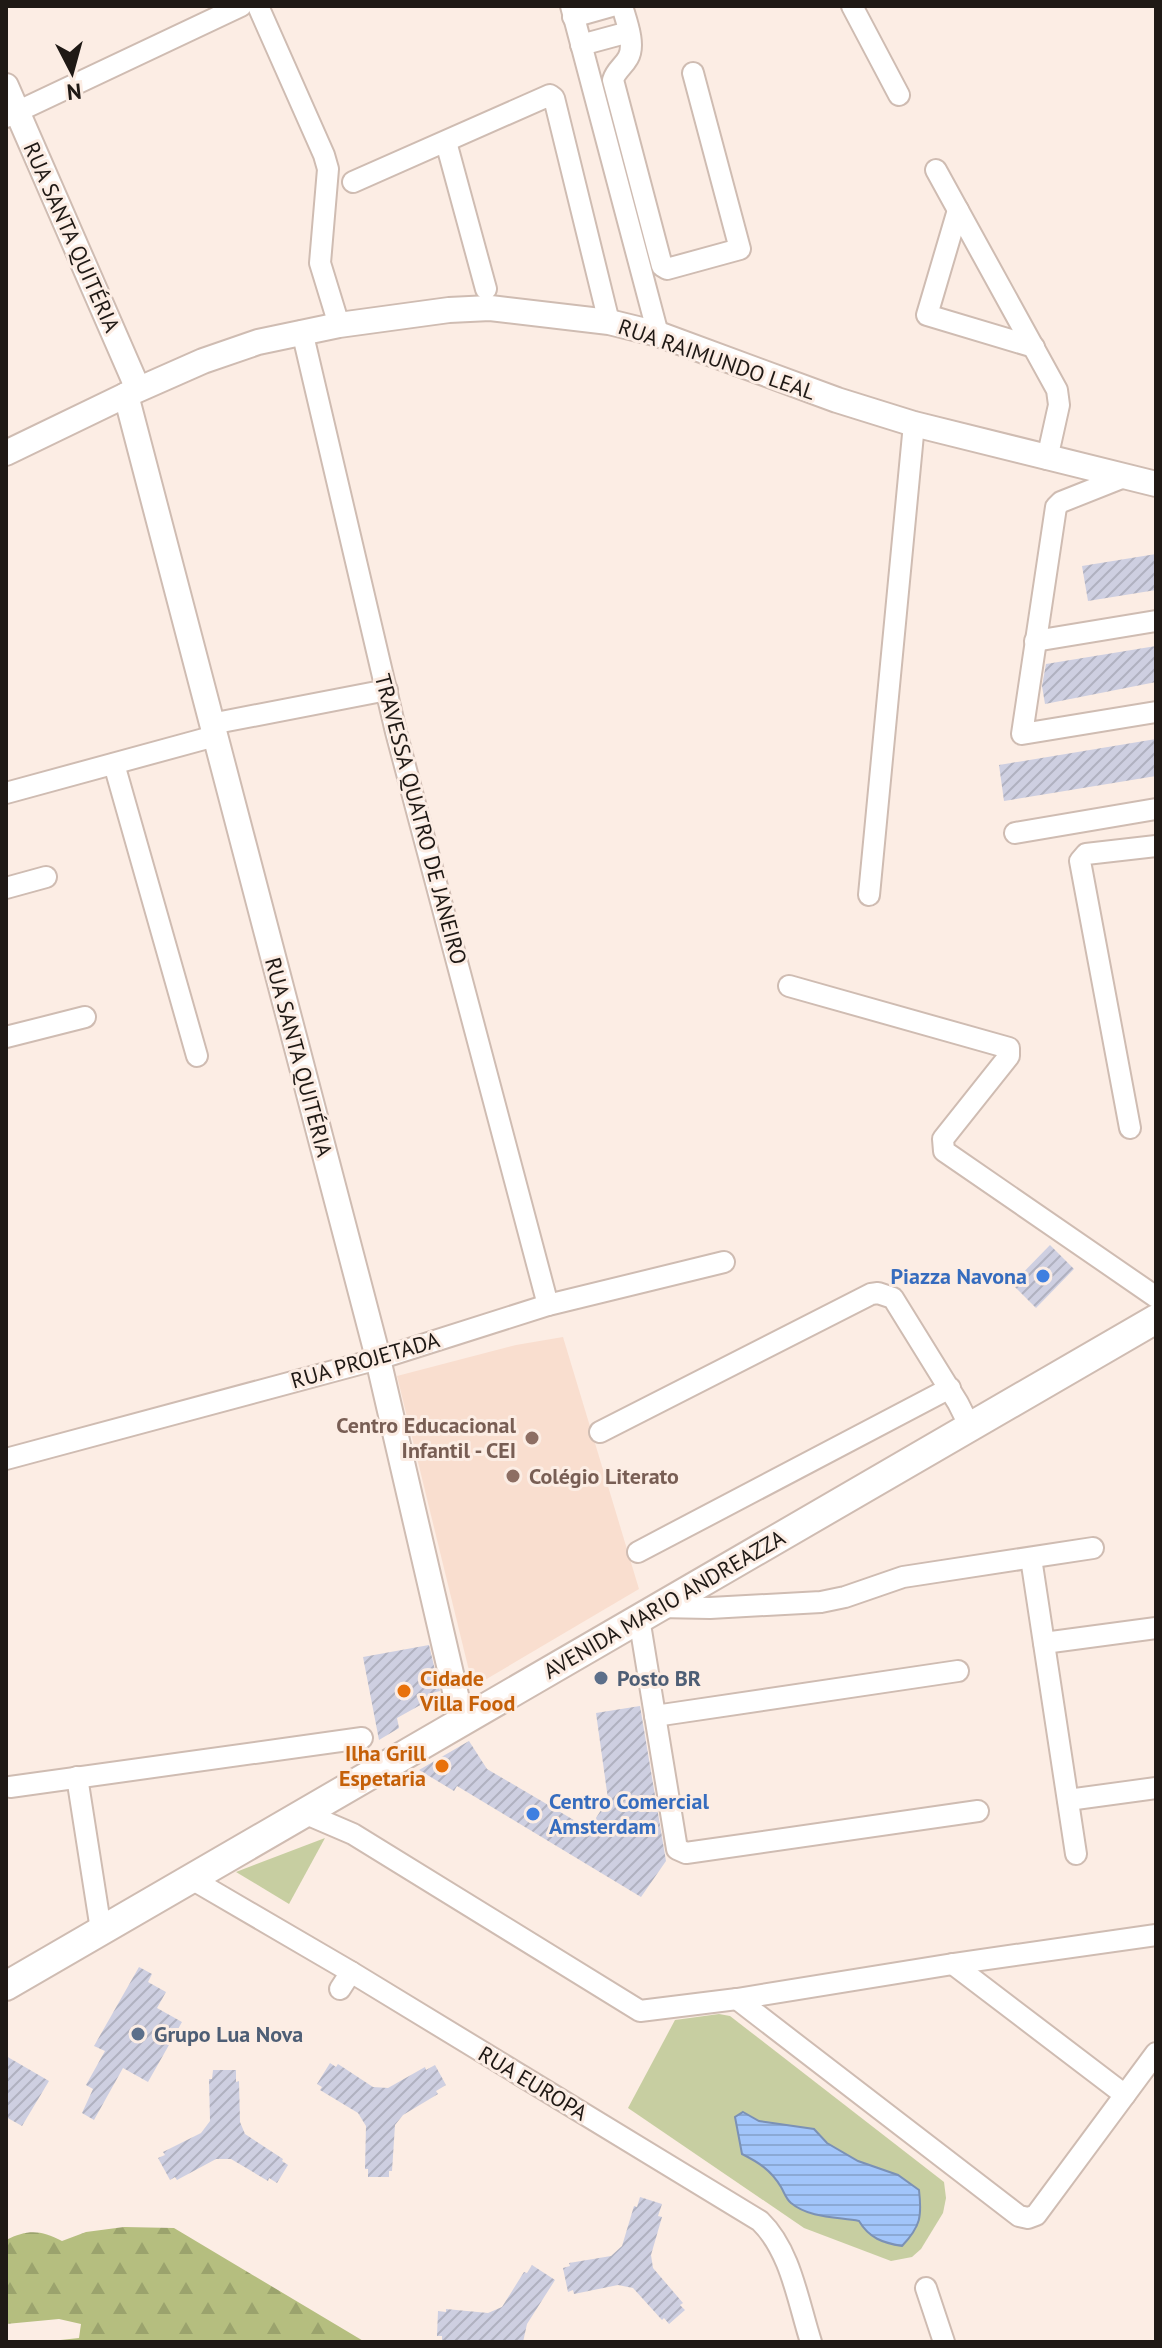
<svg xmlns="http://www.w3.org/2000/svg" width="1162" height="2348" viewBox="0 0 1162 2348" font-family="'PT Sans',sans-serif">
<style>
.built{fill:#f9decf}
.green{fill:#c7cea1}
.forest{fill:url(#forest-firs)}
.water{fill:url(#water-rules);stroke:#7b91b5;stroke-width:2}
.building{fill:url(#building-hatch)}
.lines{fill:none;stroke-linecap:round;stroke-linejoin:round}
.minor-casing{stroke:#cfbcb2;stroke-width:24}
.tertiary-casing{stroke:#cfbcb2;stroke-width:28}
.secondary-casing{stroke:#cfbcb2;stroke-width:32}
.minor{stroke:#fff;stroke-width:20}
.tertiary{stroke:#fff;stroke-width:24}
.secondary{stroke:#fff;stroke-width:28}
.shop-dot{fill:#3f7fe0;stroke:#fcede4;stroke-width:3}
.education-dot{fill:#8d6e63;stroke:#fcede4;stroke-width:3}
.service-dot{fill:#5c6f8a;stroke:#fcede4;stroke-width:3}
.food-dot{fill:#e8710a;stroke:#fcede4;stroke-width:3}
.labels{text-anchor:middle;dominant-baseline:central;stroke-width:6;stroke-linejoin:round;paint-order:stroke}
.street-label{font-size:22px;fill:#1f1915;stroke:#fcede4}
.shop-label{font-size:22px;font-weight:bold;fill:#366cbe;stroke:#fcede4;text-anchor:end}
.education-label{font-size:22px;font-weight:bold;fill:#785e54;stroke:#fcede4;text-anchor:end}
.food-label{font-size:22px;font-weight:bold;fill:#c56008;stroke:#fcede4;text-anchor:start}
.service-label{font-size:22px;font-weight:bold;fill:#4e5e75;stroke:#fcede4;text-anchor:start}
</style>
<defs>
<pattern id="forest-firs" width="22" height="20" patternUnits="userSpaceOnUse" patternTransform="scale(2)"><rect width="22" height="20" fill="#b5be7f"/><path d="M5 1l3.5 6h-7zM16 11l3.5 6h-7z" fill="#9ba36d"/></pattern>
<pattern id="water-rules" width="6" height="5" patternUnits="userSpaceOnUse" patternTransform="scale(2)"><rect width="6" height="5" fill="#a2c5fa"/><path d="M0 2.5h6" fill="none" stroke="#8ba9d5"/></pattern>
<pattern id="building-hatch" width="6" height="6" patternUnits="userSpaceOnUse" patternTransform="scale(2)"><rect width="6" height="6" fill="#cecfe1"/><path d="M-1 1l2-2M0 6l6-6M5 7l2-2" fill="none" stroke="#b0b1c0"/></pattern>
</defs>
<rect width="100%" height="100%" fill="#fcede4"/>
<path class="built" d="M563 1337 639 1589 473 1687 397 1376 516 1345Z"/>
<g class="green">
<path d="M325 1838 289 1904 236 1872Z"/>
<path d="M719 2014 730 2016 944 2182 946 2198 943 2213 921 2249 912 2257 891 2261 804 2228 628 2108 675 2020Z"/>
</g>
<path class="forest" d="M124 2227 174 2228 365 2342H42L79 2338 81 2324 59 2319 6 2324V2240C28 2229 41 2230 62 2241L86 2232Z"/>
<path class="water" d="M743 2112 759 2121 814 2129 827 2143 858 2161 898 2175 919 2190C922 2216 921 2226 902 2246 883 2243 869 2238 859 2221 837 2217 809 2218 791 2203 786 2199 784 2192 781 2187 771 2170 758 2162 742 2154L735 2117Z"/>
<g class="building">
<path d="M1156 554V590L1088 601 1082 566Z"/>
<path d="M1156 646V682L1045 704 1042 686 1046 664Z"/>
<path d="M1156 739V776L1004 801 999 765Z"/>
<path d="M1050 1245 1074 1269 1036 1308 1012 1284Z"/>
<path d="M429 1645 440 1691 432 1693 433 1698 397 1718 399 1728 379 1740 363 1657Z"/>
<path d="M640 1706 666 1861 641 1897 457 1786 454 1791 419 1770 469 1741 487 1769 589 1829 608 1799 596 1713Z"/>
<path d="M139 1967 152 1974 148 1982 166 1992 157 2008 182 2022 148 2082 123 2068 94 2120 82 2113 93 2089 86 2085 105 2051 94 2046Z"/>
<path d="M6 2056 49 2081 22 2126 6 2117Z"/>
<path d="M330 2063 336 2067 338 2064 373 2087 388 2088 425 2067 426 2070 435 2065 446 2085 436 2091 438 2094 403 2115 395 2125 392 2171H389V2177H368V2169H365L366 2126 358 2113 320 2090 322 2087 317 2084Z"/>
<path d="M213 2070H236V2082L239 2081 240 2122 245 2134 283 2159 282 2161 288 2165 277 2183 269 2178 268 2181 231 2159H216L177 2180 175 2177 170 2180 158 2158 165 2155 163 2152 201 2133 210 2121 209 2079H212Z"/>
<path d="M640 2197 662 2204 658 2216 662 2217 651 2255 653 2268 683 2303 680 2305 685 2310 669 2324 664 2318 662 2320 633 2288 618 2285 574 2294 573 2290 568 2292 563 2268 570 2266 569 2263 611 2256 622 2246 634 2206 637 2207Z"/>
<path d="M532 2265 555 2280 527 2324 523 2342 442 2340V2336H437L438 2311 446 2312V2309L488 2313 502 2307 524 2272 527 2273Z"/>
</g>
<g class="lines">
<defs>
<g id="minor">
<path d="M258 6 324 155 328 169 320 263 339 325"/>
<path d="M571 6 658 334"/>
<path d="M622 6C626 20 636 45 628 58 623 67 616 70 613 80L662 266 667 269 740 249 693 73"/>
<path d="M852 6 899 95"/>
<path d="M573 17 612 6"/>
<path d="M581 45 629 32"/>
<path d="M6 117 241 6"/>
<path d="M446 142 486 289"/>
<path d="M936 170 1057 390 1059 405 1047 459"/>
<path d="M353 182 550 95 554 98 609 322"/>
<path d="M958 210 927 315 1034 347"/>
<path d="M302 331 396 732 548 1305"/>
<path d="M1124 477 1061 502 1056 507 1022 734 1156 712"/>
<path d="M1035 641 1156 621"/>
<path d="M211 724 387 690"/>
<path d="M114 764 197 1056"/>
<path d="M6 793 215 736"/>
<path d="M1015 833 1156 809"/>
<path d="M6 888 46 877"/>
<path d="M869 895 914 424"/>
<path d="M789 986 1009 1048V1056L943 1139 944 1151 1156 1297"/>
<path d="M6 1037 85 1017"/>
<path d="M1130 1128 1080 861 1086 854 1156 846"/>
<path d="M600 1432 871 1294 878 1293 893 1298 958 1403 970 1427"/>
<path d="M6 1459 378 1359 548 1305 724 1262"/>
<path d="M638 1552 950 1388"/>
<path d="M1031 1558 1076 1854"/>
<path d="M658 1607 710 1608 821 1602 845 1597 903 1577 1093 1548"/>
<path d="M639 1618 677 1849 686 1853 978 1811"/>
<path d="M1044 1643 1156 1628"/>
<path d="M655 1716 958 1671"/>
<path d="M77 1777 101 1930"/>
<path d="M10 1787 362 1738"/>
<path d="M1068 1800 1156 1788"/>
<path d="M304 1813 353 1834 640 2011 737 1999 953 1964 1156 1935"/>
<path d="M190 1878 351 1972 760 2221C791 2251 798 2302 811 2342"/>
<path d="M953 1964 1125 2095"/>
<path d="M340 1989 351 1972"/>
<path d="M737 1999 1019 2216 1028 2218 1036 2215 1156 2053"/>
<path d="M926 2288 944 2342"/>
</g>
<g id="tertiary">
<path d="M6 86 138 389"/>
<path d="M126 395 375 1346 462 1721"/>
<path d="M6 453 126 395 203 361 258 342 339 325 449 310 490 308 609 322 658 334 837 400 914 424 1156 484"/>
</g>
<path id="secondary" d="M6 1986 1156 1319"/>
</defs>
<use href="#minor" class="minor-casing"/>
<use href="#tertiary" class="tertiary-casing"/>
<use href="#secondary" class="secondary-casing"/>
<use href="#minor" class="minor"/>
<use href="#tertiary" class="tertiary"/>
<use href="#secondary" class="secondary"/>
</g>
<g class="shop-dot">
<circle cx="1043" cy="1276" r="8"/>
<circle cx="533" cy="1814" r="8"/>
</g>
<g class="education-dot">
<circle cx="532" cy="1438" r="8"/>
<circle cx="513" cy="1476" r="8"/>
</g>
<g class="service-dot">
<circle cx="601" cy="1678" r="8"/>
<circle cx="138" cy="2034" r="8"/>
</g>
<g class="food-dot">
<circle cx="404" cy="1691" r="8"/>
<circle cx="442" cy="1766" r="8"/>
</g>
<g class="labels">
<g class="street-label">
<text transform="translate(72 237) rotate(66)">RUA SANTA QUITÉRIA</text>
<text transform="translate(717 359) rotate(19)">RUA RAIMUNDO LEAL</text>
<text transform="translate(421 819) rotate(75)">TRAVESSA QUATRO DE JANEIRO</text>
<text transform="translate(299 1057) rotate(75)">RUA SANTA QUITÉRIA</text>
<text transform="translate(365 1360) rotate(-16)">RUA PROJETADA</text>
<text transform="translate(664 1604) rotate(-30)">AVENIDA MARIO ANDREAZZA</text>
<text transform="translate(533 2083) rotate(31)">RUA EUROPA</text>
</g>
<g class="shop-label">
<text x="1027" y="1276">Piazza Navona</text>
<text x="549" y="1801" text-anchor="start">Centro Comercial<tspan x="549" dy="25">Amsterdam</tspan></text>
</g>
<g class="education-label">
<text x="516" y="1425">Centro Educacional<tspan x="516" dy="25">Infantil - CEI</tspan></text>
<text x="529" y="1476" text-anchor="start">Colégio Literato</text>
</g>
<g class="food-label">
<text x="420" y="1678">Cidade<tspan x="420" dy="25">Villa Food</tspan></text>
<text x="426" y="1753" text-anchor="end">Ilha Grill<tspan x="426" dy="25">Espetaria</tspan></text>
</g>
<g class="service-label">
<text x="617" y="1678">Posto BR</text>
<text x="154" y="2034">Grupo Lua Nova</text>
</g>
</g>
<rect width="1162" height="2348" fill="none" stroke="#1f1915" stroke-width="16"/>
<g transform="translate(72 72) rotate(174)" stroke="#fcede4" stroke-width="6" paint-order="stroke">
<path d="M0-6L14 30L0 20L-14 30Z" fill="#1f1915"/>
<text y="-12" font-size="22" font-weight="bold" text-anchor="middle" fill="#1f1915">N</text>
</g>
</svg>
